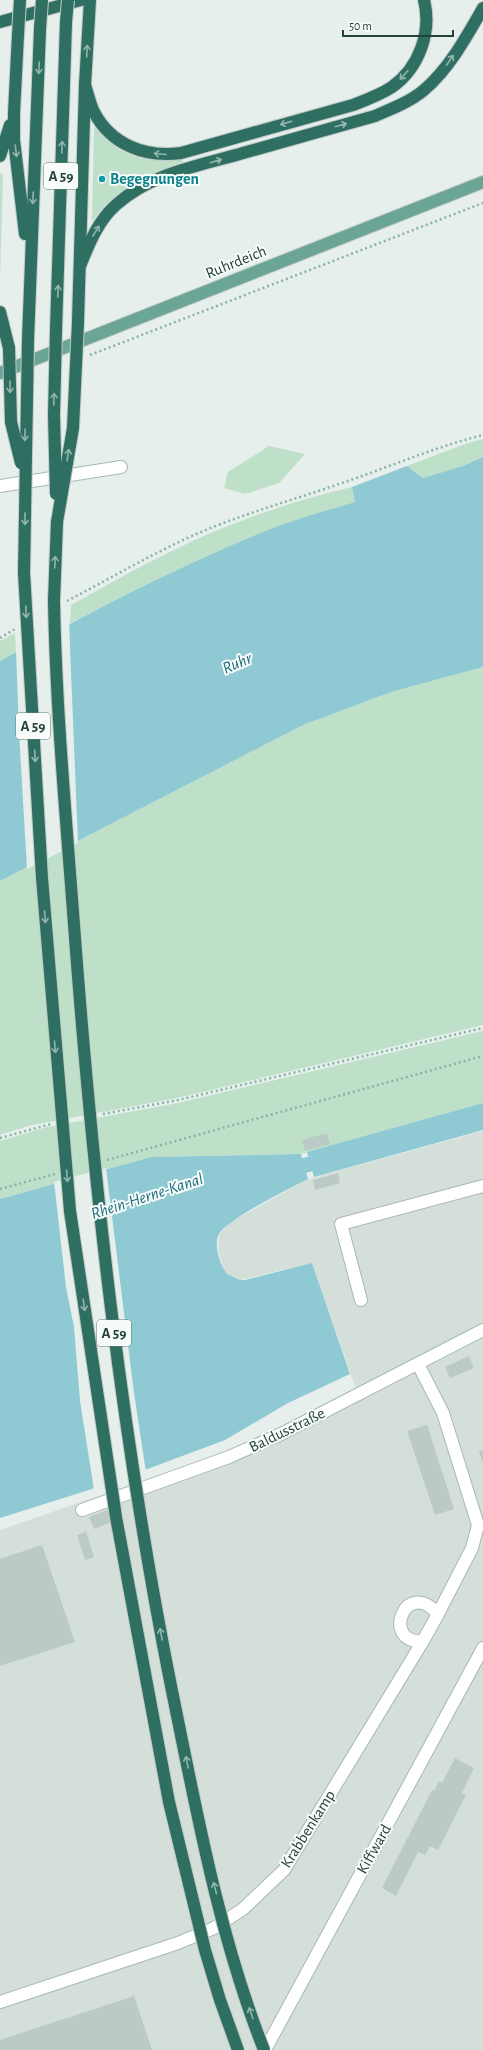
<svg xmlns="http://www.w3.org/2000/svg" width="483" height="2050" viewBox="0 0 483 2050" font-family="'Alegreya Sans',sans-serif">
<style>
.built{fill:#d4dfda}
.green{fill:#bfe0c8}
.water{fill:#8ec9d4}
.pier{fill:#e6efeb}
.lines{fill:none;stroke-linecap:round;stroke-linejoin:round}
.canal{stroke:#8ec9d4;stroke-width:15}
.building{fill:#bbcac4}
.minor-casing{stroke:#a8b8b2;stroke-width:14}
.major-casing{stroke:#c2cac8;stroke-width:14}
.highway-casing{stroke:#c2cac8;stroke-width:14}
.path{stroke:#86b3a5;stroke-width:2.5;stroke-dasharray:2 3;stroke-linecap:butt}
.minor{stroke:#fff;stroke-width:12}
.major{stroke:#6aa596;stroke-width:12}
.highway{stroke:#2f6f62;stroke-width:12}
.highway-bridge-casing{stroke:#c2cac8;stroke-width:14;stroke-linecap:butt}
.highway-bridge{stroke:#2f6f62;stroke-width:12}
.oneway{stroke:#93b5ae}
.culture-dot{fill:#0f9aa8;stroke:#f7fbf9;stroke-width:1.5}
.labels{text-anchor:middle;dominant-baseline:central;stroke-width:4;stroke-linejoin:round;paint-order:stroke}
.shield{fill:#f7fbf9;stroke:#637a73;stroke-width:1}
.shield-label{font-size:15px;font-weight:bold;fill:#24423a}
.culture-label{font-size:16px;font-weight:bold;fill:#0d838f;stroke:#f7fbf9;text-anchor:start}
.street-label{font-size:16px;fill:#24423a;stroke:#f7fbf9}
.water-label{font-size:17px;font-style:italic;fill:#1c6f80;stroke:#f7fbf9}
</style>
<rect width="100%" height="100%" fill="#e6efeb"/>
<path class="built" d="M483 1131V2050H0V1530L162 1474 226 1454 356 1389 312 1263 240 1280 227 1274 224 1269 218 1252 219 1235 229 1223 308 1179Z"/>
<g class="green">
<path d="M96 127C119 157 145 163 182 159L183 162C145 176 116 188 92 222L94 128Z"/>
<path d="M0 173 3 175 0 281Z"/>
<path d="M483 439V457L463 466 423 478 407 466 465 444Z"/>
<path d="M269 446 305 454 279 483 245 494 224 488 228 472Z"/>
<path d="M352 487 355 502 269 530 170 574 70 623 71 605C104 587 136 568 170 552 228 523 289 502 352 487Z"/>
<path d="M15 633 16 653 0 661V641Z"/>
<path d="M483 667V1025L177 1098 28 1126 0 1135V881L303 725 391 692Z"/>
<path d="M483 1031V1103L301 1154 151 1157 0 1199V1141L47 1127 178 1103Z"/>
</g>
<g class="water">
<path d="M483 457V667L391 692 303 725 0 881V661C87 614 176 567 268 530 296 519 326 511 355 502L352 487 407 466 423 478 463 466Z"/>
<path d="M483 1103V1130L314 1177 307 1152Z"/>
<path d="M301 1154 308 1179C291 1188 224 1220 218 1236 214 1248 220 1264 227 1274L240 1280H245L312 1263 350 1374 288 1403 225 1440 126 1477 95 1482 96 1487 92 1489 0 1518V1199L151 1157Z"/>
</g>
<g class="pier">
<path d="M69 622 78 843 27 869 19 732 16 650Z"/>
<path d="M106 1168 134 1393 146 1472 126 1479 97 1483 98 1488 94 1490 80 1401 74 1327 66 1287 54 1182Z"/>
</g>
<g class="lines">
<path class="canal" d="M286 1171 330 1158"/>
</g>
<g class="building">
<path d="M327 1133 330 1144 305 1151 302 1140Z"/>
<path d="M338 1173 340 1183 315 1190 313 1180Z"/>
<path d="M469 1356 474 1368 450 1378 445 1367Z"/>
<path d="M427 1425 454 1509 435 1515 407 1431Z"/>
<path d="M483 1450V1463L479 1451Z"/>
<path d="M110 1509 114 1521 94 1529 89 1517Z"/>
<path d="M86 1532 94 1557 85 1560 77 1535Z"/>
<path d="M42 1545 75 1642 0 1666V1559Z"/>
<path d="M455 1758 474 1768 462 1793 466 1795 438 1850 430 1846 425 1855 418 1852 396 1896 382 1888 432 1790 434 1791 439 1781 442 1783Z"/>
<path d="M134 1996 152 2050H0V2040Z"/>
</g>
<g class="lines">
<defs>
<g id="minor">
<path d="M0 486 121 467"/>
<path d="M361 1300 341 1224 483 1186"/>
<path d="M418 1364 443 1413 478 1525 472 1548 438 1614"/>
<path d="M82 1510 229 1457 281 1434 483 1330"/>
<path d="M0 2002 178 1943 214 1928 243 1909 284 1870 423 1641 438 1614C404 1576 381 1645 423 1641"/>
<path d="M265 2050 483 1648"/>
</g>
<path id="major" d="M0 373 483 182"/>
<g id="highway">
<path d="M0 22 81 0"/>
<path d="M18 35 14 113V140L25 234"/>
<path d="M85 85C88 94 90 104 94 112 111 145 146 158 181 153L353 105C366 100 380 95 392 87 419 68 432 32 424 0"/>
<path d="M0 156 10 125"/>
<path d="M80 266C89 244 98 220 117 204 152 173 199 166 243 153 287 141 331 128 375 116 391 109 410 102 424 90 449 69 467 36 483 8"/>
<path d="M0 312 9 348"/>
<path d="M78 322 85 85 90 0"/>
<path d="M56 330 66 22"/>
<path d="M28 340 40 29"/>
<path d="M54 601 57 522"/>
</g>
</defs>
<use href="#minor" class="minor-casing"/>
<use href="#major" class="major-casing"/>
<use href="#highway" class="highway-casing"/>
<g class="path">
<path d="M90 355 483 203"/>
<path d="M67 601C115 576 163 547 213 527 256 510 299 498 342 483 389 467 435 447 483 435"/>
<path d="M0 638 15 629"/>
<path d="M103 1114 178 1100 483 1028"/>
<path d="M0 1138 51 1124"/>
<path d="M107 1160 483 1056"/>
<path d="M0 1189 55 1174"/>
</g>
<use href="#minor" class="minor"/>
<use href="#major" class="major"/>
<use href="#highway" class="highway"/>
<defs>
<g id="highway-bridge">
<path d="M66 22 68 0"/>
<path d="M40 29 42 0"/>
<path d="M18 35 20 0"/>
<path d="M28 340 24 573 42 878 70 1211 116 1517 169 1802 205 1950 220 2000 238 2050"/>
<path d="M9 348 11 422 21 463"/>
<path d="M56 494 54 415 56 330"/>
<path d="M57 522 73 428 78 322"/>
<path d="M54 601C56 709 66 817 74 925 93 1180 121 1435 171 1686 196 1808 218 1933 264 2050"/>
</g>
</defs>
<use href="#highway-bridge" class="highway-bridge-casing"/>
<use href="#highway-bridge" class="highway-bridge"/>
</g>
<defs><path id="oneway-shaft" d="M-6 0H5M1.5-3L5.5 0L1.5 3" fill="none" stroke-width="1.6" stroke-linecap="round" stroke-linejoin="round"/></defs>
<g class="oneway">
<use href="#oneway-shaft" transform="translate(87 51) rotate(-87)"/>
<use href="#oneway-shaft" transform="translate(450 60) rotate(-56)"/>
<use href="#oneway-shaft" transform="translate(39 68) rotate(93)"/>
<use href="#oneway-shaft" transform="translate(404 75) rotate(132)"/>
<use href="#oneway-shaft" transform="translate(286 123) rotate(164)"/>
<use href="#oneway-shaft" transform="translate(341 125) rotate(-16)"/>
<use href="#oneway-shaft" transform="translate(62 147) rotate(-88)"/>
<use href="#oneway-shaft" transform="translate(16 151) rotate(83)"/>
<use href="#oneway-shaft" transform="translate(160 154) rotate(-175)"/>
<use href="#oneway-shaft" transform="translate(216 161) rotate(-16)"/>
<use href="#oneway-shaft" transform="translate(33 198) rotate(93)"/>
<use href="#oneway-shaft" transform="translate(96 231) rotate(-58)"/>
<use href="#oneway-shaft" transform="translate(58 291) rotate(-88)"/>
<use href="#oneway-shaft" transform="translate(10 387) rotate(90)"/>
<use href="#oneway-shaft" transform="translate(54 399) rotate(-88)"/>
<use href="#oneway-shaft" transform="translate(25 435) rotate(91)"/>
<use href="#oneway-shaft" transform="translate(68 455) rotate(-81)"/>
<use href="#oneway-shaft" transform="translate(25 519) rotate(90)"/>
<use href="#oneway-shaft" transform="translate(55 562) rotate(-87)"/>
<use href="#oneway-shaft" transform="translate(26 612) rotate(87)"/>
<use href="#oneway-shaft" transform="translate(35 756) rotate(87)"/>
<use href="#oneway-shaft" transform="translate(45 917) rotate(85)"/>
<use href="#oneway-shaft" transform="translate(55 1047) rotate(85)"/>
<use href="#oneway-shaft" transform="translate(67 1176) rotate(85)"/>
<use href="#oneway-shaft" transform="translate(84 1305) rotate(82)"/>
<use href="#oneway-shaft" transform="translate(161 1634) rotate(-101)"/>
<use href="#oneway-shaft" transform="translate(187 1762) rotate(-101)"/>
<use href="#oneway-shaft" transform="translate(215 1888) rotate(-104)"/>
<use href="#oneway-shaft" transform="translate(251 2013) rotate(-109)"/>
</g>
<circle class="culture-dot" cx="102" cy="179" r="4"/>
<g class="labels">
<g class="shield">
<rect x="44" y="163" width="34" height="26" rx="3"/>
<rect x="16" y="713" width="34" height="26" rx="3"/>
<rect x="97" y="1320" width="34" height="26" rx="3"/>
</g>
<g class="shield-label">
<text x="61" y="176">A 59</text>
<text x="33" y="726">A 59</text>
<text x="114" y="1333">A 59</text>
</g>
<g class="culture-label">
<text x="110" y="179">Begegnungen</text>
</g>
<g class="street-label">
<text transform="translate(236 262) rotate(-22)">Ruhrdeich</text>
<text transform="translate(287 1430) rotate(-26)">Baldusstraße</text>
<text transform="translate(308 1829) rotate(-58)">Krabbenkamp</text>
<text transform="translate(374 1849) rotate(-61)">Kiffward</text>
</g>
<g class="water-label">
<text transform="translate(237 663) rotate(-23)">Ruhr</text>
<text transform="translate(147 1196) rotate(-18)">Rhein-Herne-Kanal</text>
</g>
</g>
<path d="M343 30v6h110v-6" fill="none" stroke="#24423a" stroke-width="2"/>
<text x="349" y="30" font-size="12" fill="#24423a" stroke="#f7fbf9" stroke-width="3" paint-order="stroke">50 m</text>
</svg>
